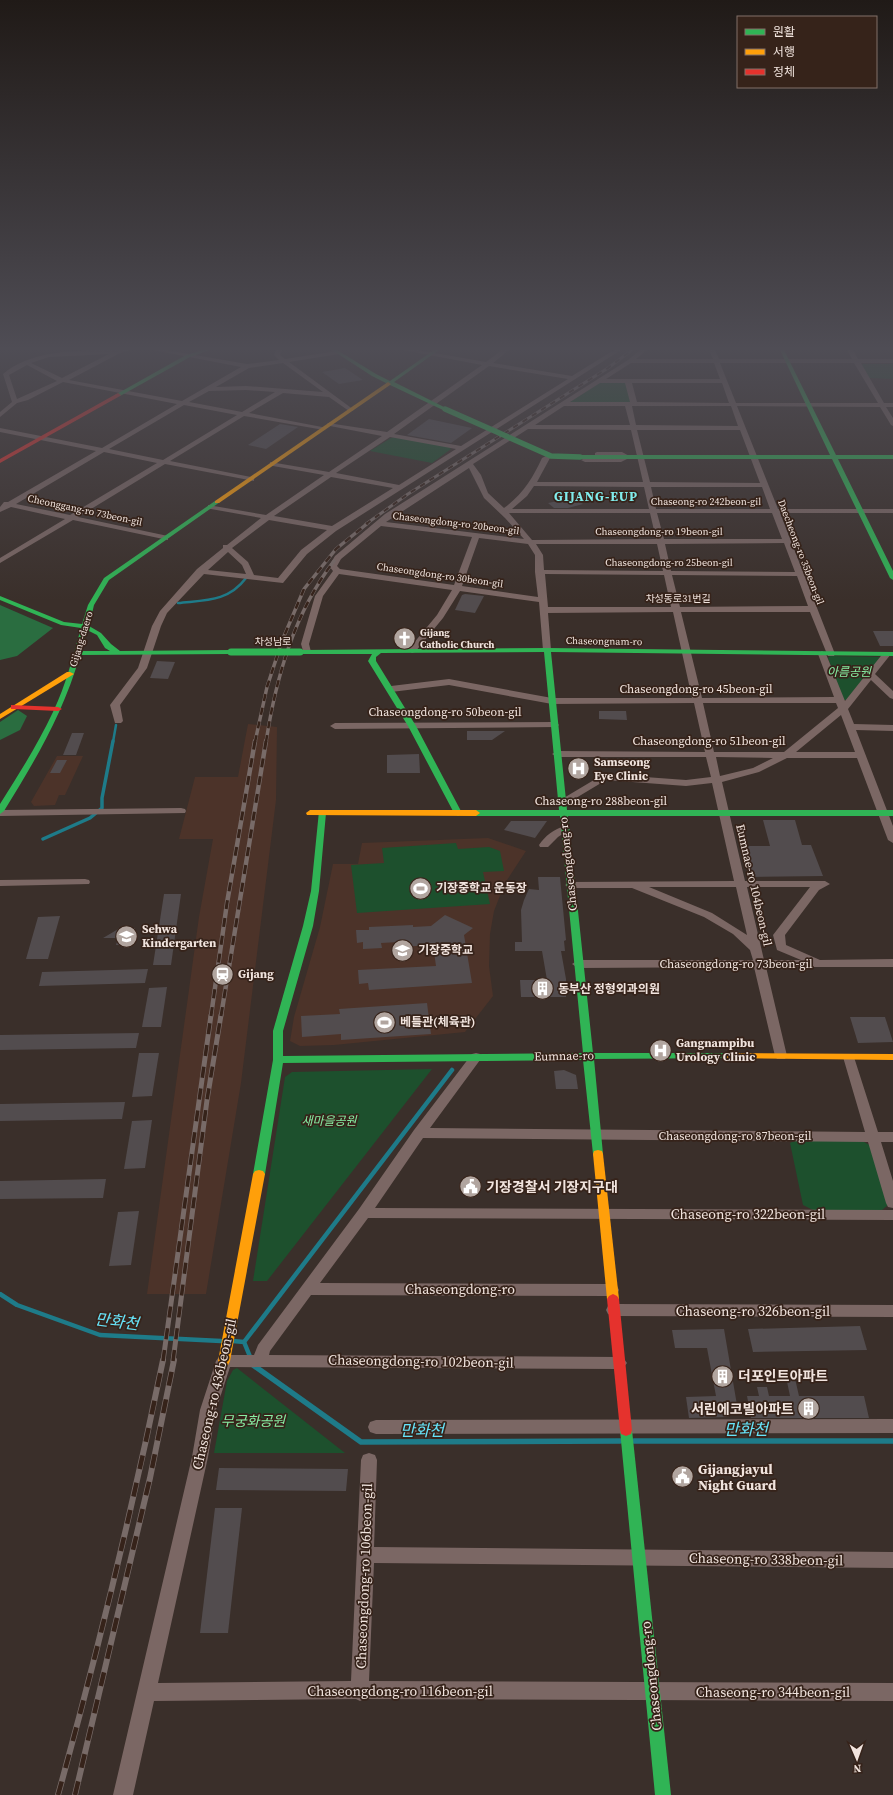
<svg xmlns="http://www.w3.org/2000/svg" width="893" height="1795" viewBox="0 0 893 1795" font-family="'Source Serif 4','Noto Sans KR',serif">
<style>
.built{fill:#4c3329}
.green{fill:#1d502d}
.forest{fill:#2a6d40}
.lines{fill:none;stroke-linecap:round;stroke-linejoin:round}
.stream-far3{stroke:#1e7b89;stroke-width:2.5}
.stream-far2{stroke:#1e7b89;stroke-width:3.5}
.stream-far1{stroke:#1e7b89;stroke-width:4.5}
.stream{stroke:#1e7b89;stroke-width:5.5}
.building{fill:#524c4e}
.street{fill:#7b6764;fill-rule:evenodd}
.fast{fill:#30b455;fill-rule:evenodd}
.slow{fill:#ff9f0a;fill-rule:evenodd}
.jam{fill:#e5322d;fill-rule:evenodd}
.rail-far4-casing{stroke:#786b68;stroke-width:3}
.rail-far3-casing{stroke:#786b68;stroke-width:3.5}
.rail-far2-casing{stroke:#786b68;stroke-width:4.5}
.rail-far1-casing{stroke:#786b68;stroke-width:5}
.rail-casing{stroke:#786b68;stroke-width:6}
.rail-far4{stroke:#36231a;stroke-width:2;stroke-dasharray:5.5;stroke-linecap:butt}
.rail-far3{stroke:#36231a;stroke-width:2.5;stroke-dasharray:7;stroke-linecap:butt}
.rail-far2{stroke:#36231a;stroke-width:3;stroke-dasharray:9;stroke-linecap:butt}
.rail-far1{stroke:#36231a;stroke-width:3.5;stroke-dasharray:11;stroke-linecap:butt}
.rail{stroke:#36231a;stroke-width:4.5;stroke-dasharray:14;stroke-linecap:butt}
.fast-bridge-far1{stroke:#30b455;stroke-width:5.5}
.fast-bridge{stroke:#30b455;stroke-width:7}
.labels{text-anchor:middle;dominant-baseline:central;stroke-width:3.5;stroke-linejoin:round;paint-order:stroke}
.far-street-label{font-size:10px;fill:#f1e4de;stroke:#36231a}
.far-poi-label{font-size:10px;font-weight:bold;fill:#f1e4de;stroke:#36231a;text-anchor:start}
.park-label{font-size:12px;font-style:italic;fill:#87eea3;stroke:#36231a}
.street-label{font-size:12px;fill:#f1e4de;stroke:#36231a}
.poi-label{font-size:12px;font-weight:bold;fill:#f1e4de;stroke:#36231a;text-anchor:start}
.far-district-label{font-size:13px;font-weight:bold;letter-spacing:1px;fill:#81edec;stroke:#36231a}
.near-poi-label{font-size:14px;font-weight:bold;fill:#f1e4de;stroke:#36231a;text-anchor:start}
.near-street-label{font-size:14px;fill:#f1e4de;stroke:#36231a}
.near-park-label{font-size:14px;font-style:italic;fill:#87eea3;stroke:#36231a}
.near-water-label{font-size:16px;font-style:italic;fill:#67e4fa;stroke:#36231a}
</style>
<rect width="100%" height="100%" fill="#3a2f2a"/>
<g class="built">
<path d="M248 724 277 727 276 800 241 1083 206 1294H147L199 917 213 839H179L195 777H238Z"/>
<path d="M57 756H83L65 795H59L55 805 34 806 31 802Z"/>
<path d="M488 838 526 851 505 883 494 911 490 934 489 966 493 996 465 1032 334 1045 300 1046 290 1041 294 1017 320 927 333 864H358L362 843Z"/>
</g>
<g class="green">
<path d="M863 364H893V379L869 378 861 365Z"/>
<path d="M626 381 631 403 570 402 601 382Z"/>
<path d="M395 437 449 447 451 449 432 463 370 451 391 438Z"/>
<path d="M830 656 881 657 846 700H844L828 658Z"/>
<path d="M456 843 458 849 489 847 500 851 504 871 483 872 490 904 357 913 351 865 384 863 382 848Z"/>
<path d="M432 1069 267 1281H253L285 1077 292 1072Z"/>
<path d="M859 1139 871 1146 888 1205 882 1210H813L803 1205 790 1143 796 1140Z"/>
<path d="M237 1368 345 1453H214L227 1381 233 1370Z"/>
</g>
<g class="forest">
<path d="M0 605 53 628 17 656 0 660Z"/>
<path d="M18 710 27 716 20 730 0 740V722Z"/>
</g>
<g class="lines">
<g class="stream-far3">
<path d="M178 603C205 600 228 602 246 578"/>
<path d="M113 742 116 725"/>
</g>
<path class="stream-far2" d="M43 839 90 818 102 808V798L113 741"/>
<g class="stream-far1">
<path d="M0 1294 17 1305 100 1335 221 1341"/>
<path d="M233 1341 244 1342 251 1359"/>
<path d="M244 1342 452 1070"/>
</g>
<g class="stream">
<path d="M253 1365 361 1442 620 1441"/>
<path d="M634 1441H893"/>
</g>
</g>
<g class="building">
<path d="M345 368 363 380 339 384 322 372Z"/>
<path d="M429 419 472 428 451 443 407 435Z"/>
<path d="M280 424 298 427 266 449 248 445Z"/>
<path d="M573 498 583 504 568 508H554L548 503Z"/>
<path d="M465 594 484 596 475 613 455 610 462 595Z"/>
<path d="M873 631H893V646H880Z"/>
<path d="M157 661 175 662 168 679 150 678Z"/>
<path d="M599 711H626L627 720 599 719Z"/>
<path d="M467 731H505L492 740H467Z"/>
<path d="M72 733H84L76 755H63Z"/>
<path d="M419 754 420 773H387V755Z"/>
<path d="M57 760H67L60 773H50Z"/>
<path d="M763 820H795L802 845H811L823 876 749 877 741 846H770Z"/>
<path d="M511 821H547L535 838 504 830Z"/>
<path d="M538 877H560L566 940 564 941 565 951H561L566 979V997H521L520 980H547L542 951H515V942H522L521 910 524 900 529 889 539 890Z"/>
<path d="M164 894H181L171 965H153Z"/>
<path d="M445 915 473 928 464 935 472 983 369 990 368 983 359 984 358 970 436 966 433 945 400 947 399 942 381 943 382 948 363 949V942L357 943 356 930H369V927L413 925V927L431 926Z"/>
<path d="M60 916 48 959H26L38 917Z"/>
<path d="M120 928H135L131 945H116L118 938H103Z"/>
<path d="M148 969 145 983 39 986 42 972Z"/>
<path d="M167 987 161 1027H142L149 988Z"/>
<path d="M427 1003 431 1034 341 1040V1034L302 1037 301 1016 340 1014 339 1009Z"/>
<path d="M850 1017H885L893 1042 858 1043Z"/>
<path d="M139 1033 136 1048 0 1050V1035Z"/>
<path d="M139 1053H159L152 1096 132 1097Z"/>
<path d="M564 1070 576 1075 578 1089H556L554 1071Z"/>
<path d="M125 1102 122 1119 0 1121V1104Z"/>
<path d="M152 1120 145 1168 124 1169 132 1121Z"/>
<path d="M106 1179 103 1198 0 1199V1181Z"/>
<path d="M139 1211 131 1265 109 1266 118 1212Z"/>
<path d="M860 1326 867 1350 753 1352 748 1329Z"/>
<path d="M724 1329 737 1405H727L729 1417 689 1418 686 1397 716 1396 707 1348H675L672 1330Z"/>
<path d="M793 1370 799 1396H864L869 1418H751L747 1396H759L757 1387H767L769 1396H790L785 1372Z"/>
<path d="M219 1468 348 1469 346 1491 216 1490Z"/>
<path d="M215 1508H242L228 1633H200Z"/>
</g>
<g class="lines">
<g class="street">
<path d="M131 350 120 353 69 380 182 401 241 367 153 350H166L247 364 279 360 274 355 276 350H282L280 355 285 359 337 351 340 353 339 354 289 362 354 410 349 411 329 397 283 393 249 413 322 427 324 428V430L244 416 170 461 251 477H254V481L165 464 78 517 168 536V540L73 520 0 563V558L65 519 11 507 0 512V507L4 502H8L96 451 0 432V428L102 448 177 404 63 382 28 400 17 403 0 417V412L12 402 3 374C33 347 93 350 131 350ZM109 354 62 378 31 363 49 357ZM283 363 323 392 246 386 216 387 249 368ZM27 365 57 381 17 399 9 375ZM246 390 275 392 242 412 189 402 209 391ZM184 405 237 415 163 460 109 449ZM104 452 157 463 70 515 16 504Z"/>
<path d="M403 350H417L486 362 502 350H509L493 363 572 376 614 350H621L336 531 307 554 283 583 204 574 167 613 161 626 147 668 120 705 123 721 121 723H115L110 705 138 668 152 626 160 611 197 569 223 548V545H227L261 518 211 509H208V505L266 515 324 475 273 466H270V462L329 472 382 436 330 426 327 424 328 423 387 432 482 365ZM489 366 568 379 461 446 394 434ZM390 437 456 449 399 485 336 473ZM331 477 393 488 332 526 274 516ZM269 520 327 530 301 550 278 578 254 575 248 562 232 548ZM228 552 242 565 246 574 208 570Z"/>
<path d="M640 350H647L636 359H713L709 350H715L719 359H852L847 350H853L858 359H893V363H861L884 403H893V407H886L893 418V426L891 425 880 407 737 406 778 509H893V513H780L835 654 834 656H828L827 654 810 612H681L702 698 834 697 818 654 822 651 826 654 845 701 884 652H890L891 654 875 674 893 691V699L890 698 871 680 848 709 854 724 893 725V731L856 730 893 826V843L888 840 857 758H787L759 772 722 782 745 881H825L830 884 819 890 785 935 786 945 820 960 893 959V967H766L787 1056 785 1059H777L775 1056 754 967 578 968 572 964 578 960H753L750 950 733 934 704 917 632 888H570L565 885 570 882 734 881 712 783 686 786 606 780 566 804H558L557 802 604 774 686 780 711 777 706 757H557L552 754 557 751 705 752 694 703 552 704 449 685 391 692 386 689 391 686 449 679 552 698H692L673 612 548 613 551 650 547 653 543 650 539 602 460 591 443 618 415 652 412 653 408 650 437 615 452 590 339 574 323 596 309 644 311 652 310 654H304L301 644 315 596 333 571 329 566 335 556 385 514 628 360ZM631 363H714L720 379H606ZM720 363H854L878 403H736ZM600 383H625L630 402H570ZM632 383H722L729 403 637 402ZM564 406H625L630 425H535ZM632 406H731L738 426 636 425ZM528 429 631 430 643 482H537L550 458 546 456 542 458C533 478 522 495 504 508L488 493 481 475 473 464ZM637 430H740L760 483 650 482ZM469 468 484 498 505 518 524 539 386 522ZM534 486 644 487 649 509H512L527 496ZM651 487H762L770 509H656ZM509 513H650L656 539 532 540ZM657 513H772L782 539H664ZM381 526 472 537 454 585 340 569 337 566 341 559ZM479 538 528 544 535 555V572L538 597 462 586ZM784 543 795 572 671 571 665 544ZM536 544H657L663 571 544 570 543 555ZM545 574 664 575 671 607H548ZM672 575 797 576 808 606 680 607ZM703 703H836L838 708 784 752H714ZM841 715 855 752H796ZM716 757 773 758 753 768 720 776ZM649 887H736L747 935 712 913ZM747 887H810L773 935 777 950 801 960H764Z"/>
<path d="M597 452H622L631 457 621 462H585L581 460 585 458 622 457 595 455V453Z"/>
<path d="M554 722 557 723 559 725 557 727 335 729 330 726 335 723Z"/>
<path d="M181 808 185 809 186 811 185 813 0 816V810Z"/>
<path d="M565 826 570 829 558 837 548 847H540L539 845C545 836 554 829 565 826Z"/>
<path d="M85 879 89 880 90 882 89 884 0 886V880Z"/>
<path d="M476 1053 480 1054 482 1057 480 1060 430 1128 865 1132 843 1057 845 1054H853L878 1132H893V1142H881L893 1181V1208L888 1207 886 1203 868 1142 423 1138 375 1208 893 1210V1220L368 1218 320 1283 612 1284 617 1286 619 1290 617 1294 612 1296 311 1295 270 1351 269 1355 619 1357 624 1359 627 1363 624 1367 619 1369 230 1367 216 1410 208 1457 158 1683 351 1681 361 1460 363 1455 369 1453 375 1455 377 1460 374 1547 893 1552V1568L374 1563 369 1681 893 1683V1701L364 1699 360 1701 356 1699 154 1701 133 1795H113L192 1457 200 1410 216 1361 219 1357 224 1355H254L258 1345 359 1209 414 1130 472 1054Z"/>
<path d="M613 1304 893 1305V1317L613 1316 608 1314 606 1310 608 1306Z"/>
<path d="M893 1419V1433L376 1434 370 1432 368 1427 370 1422 376 1420Z"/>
</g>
<g class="fast">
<path d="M203 350H210L190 357 120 396 115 395 186 355Z"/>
<path d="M332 350H337L376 374 390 381 434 350H439L394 382 448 409 443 410 390 385H386V383L372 376Z"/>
<path d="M780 350H784L836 455H893V459H838L893 571V580L890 578 832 459H580L577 457 580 455H830Z"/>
<path d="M215 501 220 502 109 580 94 605 89 626 101 633 111 644 120 651 231 650 235 652 231 654 80 655C63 714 36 759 4 811L0 814V804C19 774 38 744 53 712 66 685 73 656 81 628L61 625 0 600V596L64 622 82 624 88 605 104 578ZM87 630 97 635 105 648 110 651H81Z"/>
<path d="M547 648 893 652V656L551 652 567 810H893V816H568L593 1053H729L733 1054 734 1056 733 1058 594 1059 603 1154 602 1157 598 1158 594 1157 593 1154 583 1060 283 1063 265 1174 263 1177 259 1178 255 1177 253 1174 273 1060V1031L303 926 311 891 319 811 322 810 326 813 319 891 313 926 283 1031V1056L583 1053 560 816H476L472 813 476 810H559L544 652 381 653 376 657V661L416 726 462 813 458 816 454 813 408 726 368 661 372 654H300L296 652 300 650Z"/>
<path d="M626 1424 631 1426 632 1430 671 1795H655L620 1430 621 1426Z"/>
</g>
<g class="slow">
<path d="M388 382 391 384 390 385 219 503H215V501Z"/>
<path d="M67 672H70L74 674 0 719V714Z"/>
<path d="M310 810H476L480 813 476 816 307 815 306 813Z"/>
<path d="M729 1053 893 1054V1060L725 1058 724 1056 725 1054Z"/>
<path d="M598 1150 602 1151 603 1154 619 1299 617 1302 613 1304 609 1302 607 1299 593 1154 594 1151Z"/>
<path d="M259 1170 263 1171 265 1174 230 1361 228 1365 224 1366 220 1365 218 1361 253 1174 255 1171Z"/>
</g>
<g class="jam">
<path d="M118 393 121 395 120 396 0 463V459Z"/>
<path d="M11 705 58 707 62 709 58 711 14 709H11Z"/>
<path d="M613 1294 617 1296 619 1299 632 1430 631 1434 626 1436 621 1434 620 1430 607 1299 609 1296Z"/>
</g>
<defs>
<path id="rail-far4" d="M366 524 408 494 608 368 632 350"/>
<g id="rail-far3">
<path d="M255 742 267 687 282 641 304 589 336 549 368 523"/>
<path d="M266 742C276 678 294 613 334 561"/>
</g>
<g id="rail-far2">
<path d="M211 1016 227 903 255 741"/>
<path d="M221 1016 266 741"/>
</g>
<g id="rail-far1">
<path d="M163 1361 211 1015"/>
<path d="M173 1361 207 1100 221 1015"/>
</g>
<g id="rail">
<path d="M58 1795C98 1651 133 1506 163 1360"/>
<path d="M75 1795 150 1478 174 1360"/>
</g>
</defs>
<use href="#rail-far4" class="rail-far4-casing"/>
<use href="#rail-far3" class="rail-far3-casing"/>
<use href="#rail-far2" class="rail-far2-casing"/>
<use href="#rail-far1" class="rail-far1-casing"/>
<use href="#rail" class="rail-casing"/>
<use href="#rail-far4" class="rail-far4"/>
<use href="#rail-far3" class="rail-far3"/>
<use href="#rail-far2" class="rail-far2"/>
<use href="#rail-far1" class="rail-far1"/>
<use href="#rail" class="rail"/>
<path class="fast-bridge-far1" d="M445 409 551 456 580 457"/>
<path class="fast-bridge" d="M231 652H300"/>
</g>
<linearGradient id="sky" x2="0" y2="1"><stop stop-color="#201a17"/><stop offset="0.58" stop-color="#4f4d55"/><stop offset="1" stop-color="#4f4d55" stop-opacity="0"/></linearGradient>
<rect width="893" height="601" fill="url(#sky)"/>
<defs>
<symbol id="church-disc" viewBox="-11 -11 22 22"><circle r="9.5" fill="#b1a59f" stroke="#36231a"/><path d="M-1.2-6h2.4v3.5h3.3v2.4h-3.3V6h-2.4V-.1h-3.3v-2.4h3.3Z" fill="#fff"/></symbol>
<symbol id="hospital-disc" viewBox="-11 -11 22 22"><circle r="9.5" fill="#b1a59f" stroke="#36231a"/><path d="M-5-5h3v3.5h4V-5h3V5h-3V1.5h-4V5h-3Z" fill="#fff"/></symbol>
<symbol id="stadium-disc" viewBox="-11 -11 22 22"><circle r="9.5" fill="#b1a59f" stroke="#36231a"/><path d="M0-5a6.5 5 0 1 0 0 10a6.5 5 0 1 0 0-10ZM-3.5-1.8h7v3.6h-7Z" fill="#fff"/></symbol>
<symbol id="school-disc" viewBox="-11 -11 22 22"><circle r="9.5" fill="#b1a59f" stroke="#36231a"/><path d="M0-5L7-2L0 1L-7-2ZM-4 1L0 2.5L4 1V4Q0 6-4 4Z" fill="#fff"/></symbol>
<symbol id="station-disc" viewBox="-11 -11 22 22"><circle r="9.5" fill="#b1a59f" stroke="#36231a"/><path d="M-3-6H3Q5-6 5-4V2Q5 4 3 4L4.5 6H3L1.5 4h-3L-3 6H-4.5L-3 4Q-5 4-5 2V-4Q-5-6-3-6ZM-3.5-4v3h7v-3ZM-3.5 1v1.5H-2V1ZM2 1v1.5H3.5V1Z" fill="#fff"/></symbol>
<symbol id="building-disc" viewBox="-11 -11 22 22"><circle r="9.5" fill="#b1a59f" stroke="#36231a"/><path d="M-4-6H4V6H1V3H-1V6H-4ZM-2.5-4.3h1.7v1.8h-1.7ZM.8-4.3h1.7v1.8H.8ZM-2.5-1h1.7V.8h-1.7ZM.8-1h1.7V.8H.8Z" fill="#fff"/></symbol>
<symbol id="civic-disc" viewBox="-11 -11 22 22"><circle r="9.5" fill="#b1a59f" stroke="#36231a"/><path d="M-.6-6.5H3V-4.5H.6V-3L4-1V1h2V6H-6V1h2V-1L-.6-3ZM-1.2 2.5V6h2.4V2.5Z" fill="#fff"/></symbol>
</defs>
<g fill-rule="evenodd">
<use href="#church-disc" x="392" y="626" width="25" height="25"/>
<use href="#hospital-disc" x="566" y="756" width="25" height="25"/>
<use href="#stadium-disc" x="408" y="876" width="25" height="25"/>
<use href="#school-disc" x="114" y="924" width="25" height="25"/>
<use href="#school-disc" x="390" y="938" width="25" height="25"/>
<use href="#station-disc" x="210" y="962" width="25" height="25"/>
<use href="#building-disc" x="530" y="976" width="25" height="25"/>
<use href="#stadium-disc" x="372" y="1010" width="25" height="25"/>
<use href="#hospital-disc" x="648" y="1038" width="25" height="25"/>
<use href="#civic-disc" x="458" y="1174" width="25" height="25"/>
<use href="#building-disc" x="710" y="1364" width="25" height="25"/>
<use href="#building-disc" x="796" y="1396" width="25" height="25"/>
<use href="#civic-disc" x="670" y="1464" width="25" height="25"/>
</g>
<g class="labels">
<g class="far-street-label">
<text x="706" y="501">Chaseong-ro 242beon-gil</text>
<text transform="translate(85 510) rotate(12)">Cheonggang-ro 73beon-gil</text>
<text transform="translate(456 523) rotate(7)">Chaseongdong-ro 20beon-gil</text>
<text x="659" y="531">Chaseongdong-ro 19beon-gil</text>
<text transform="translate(801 552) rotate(69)">Daecheong-ro 35beon-gil</text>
<text x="669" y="562">Chaseongdong-ro 25beon-gil</text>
<text transform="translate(440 575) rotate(8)">Chaseongdong-ro 30beon-gil</text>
<text x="678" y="598">차성동로31번길</text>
<text transform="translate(81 639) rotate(-73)">Gijang-daero</text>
<text x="273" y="641">차성남로</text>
<text transform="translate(604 641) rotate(1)">Chaseongnam-ro</text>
</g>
<g class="far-poi-label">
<text x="420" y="632">Gijang<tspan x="420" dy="12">Catholic Church</tspan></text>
</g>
<g class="park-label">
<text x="849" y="672">아름공원</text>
<text x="329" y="1121">새마을공원</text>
</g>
<g class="street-label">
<text x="696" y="689">Chaseongdong-ro 45beon-gil</text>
<text x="445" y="712">Chaseongdong-ro 50beon-gil</text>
<text x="709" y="741">Chaseongdong-ro 51beon-gil</text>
<text x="601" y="801">Chaseong-ro 288beon-gil</text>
<text transform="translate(568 864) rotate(-96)">Chaseongdong-ro</text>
<text transform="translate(754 885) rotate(77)">Eumnae-ro 104beon-gil</text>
<text x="736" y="964">Chaseongdong-ro 73beon-gil</text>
<text transform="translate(564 1056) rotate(-1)">Eumnae-ro</text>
<text x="735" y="1136">Chaseongdong-ro 87beon-gil</text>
</g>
<g class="poi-label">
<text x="594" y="762">Samseong<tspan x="594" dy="14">Eye Clinic</tspan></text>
<text x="436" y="888">기장중학교 운동장</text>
<text x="142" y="929">Sehwa<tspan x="142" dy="14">Kindergarten</tspan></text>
<text x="418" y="950">기장중학교</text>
<text x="238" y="974">Gijang</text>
<text x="558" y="989">동부산 정형외과의원</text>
<text x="400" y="1022">베틀관(체육관)</text>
<text x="676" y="1043">Gangnampibu<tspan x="676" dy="14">Urology Clinic</tspan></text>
</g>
<g class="far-district-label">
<text x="596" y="496">GIJANG-EUP</text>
</g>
<g class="near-poi-label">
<text x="486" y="1187">기장경찰서 기장지구대</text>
<text x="738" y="1376">더포인트아파트</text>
<text x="794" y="1409" text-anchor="end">서린에코빌아파트</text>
<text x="698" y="1469">Gijangjayul<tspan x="698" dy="16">Night Guard</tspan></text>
</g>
<g class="near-street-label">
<text x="748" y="1214">Chaseong-ro 322beon-gil</text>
<text x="460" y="1289">Chaseongdong-ro</text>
<text x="753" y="1311">Chaseong-ro 326beon-gil</text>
<text transform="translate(421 1361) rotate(1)">Chaseongdong-ro 102beon-gil</text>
<text transform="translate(214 1394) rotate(-77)">Chaseong-ro 436beon-gil</text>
<text transform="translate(766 1559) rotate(1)">Chaseong-ro 338beon-gil</text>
<text transform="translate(364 1576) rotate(-88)">Chaseongdong-ro 106beon-gil</text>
<text transform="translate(651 1676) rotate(-96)">Chaseongdong-ro</text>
<text x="400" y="1691">Chaseongdong-ro 116beon-gil</text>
<text x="773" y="1692">Chaseong-ro 344beon-gil</text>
</g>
<g class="near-park-label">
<text x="253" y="1421">무궁화공원</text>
</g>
<g class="near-water-label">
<text transform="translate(117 1321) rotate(7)">만화천</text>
<text x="746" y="1429">만화천</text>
<text x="422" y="1430">만화천</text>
</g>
</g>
<rect x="737" y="16" width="140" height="72" fill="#36231a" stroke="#817068"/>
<rect x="745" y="29" width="20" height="6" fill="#30b455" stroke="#817068"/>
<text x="773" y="36" font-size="12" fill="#f1e4de">원활</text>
<rect x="745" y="49" width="20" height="6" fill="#ff9f0a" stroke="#817068"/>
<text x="773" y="56" font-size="12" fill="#f1e4de">서행</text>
<rect x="745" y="69" width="20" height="6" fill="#e5322d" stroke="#817068"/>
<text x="773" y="76" font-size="12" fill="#f1e4de">정체</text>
<g transform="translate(857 1759) rotate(178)" stroke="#36231a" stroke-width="3" paint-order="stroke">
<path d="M0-3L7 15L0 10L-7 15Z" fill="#f1e4de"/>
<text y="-6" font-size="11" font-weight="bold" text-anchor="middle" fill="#f1e4de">N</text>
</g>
</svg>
